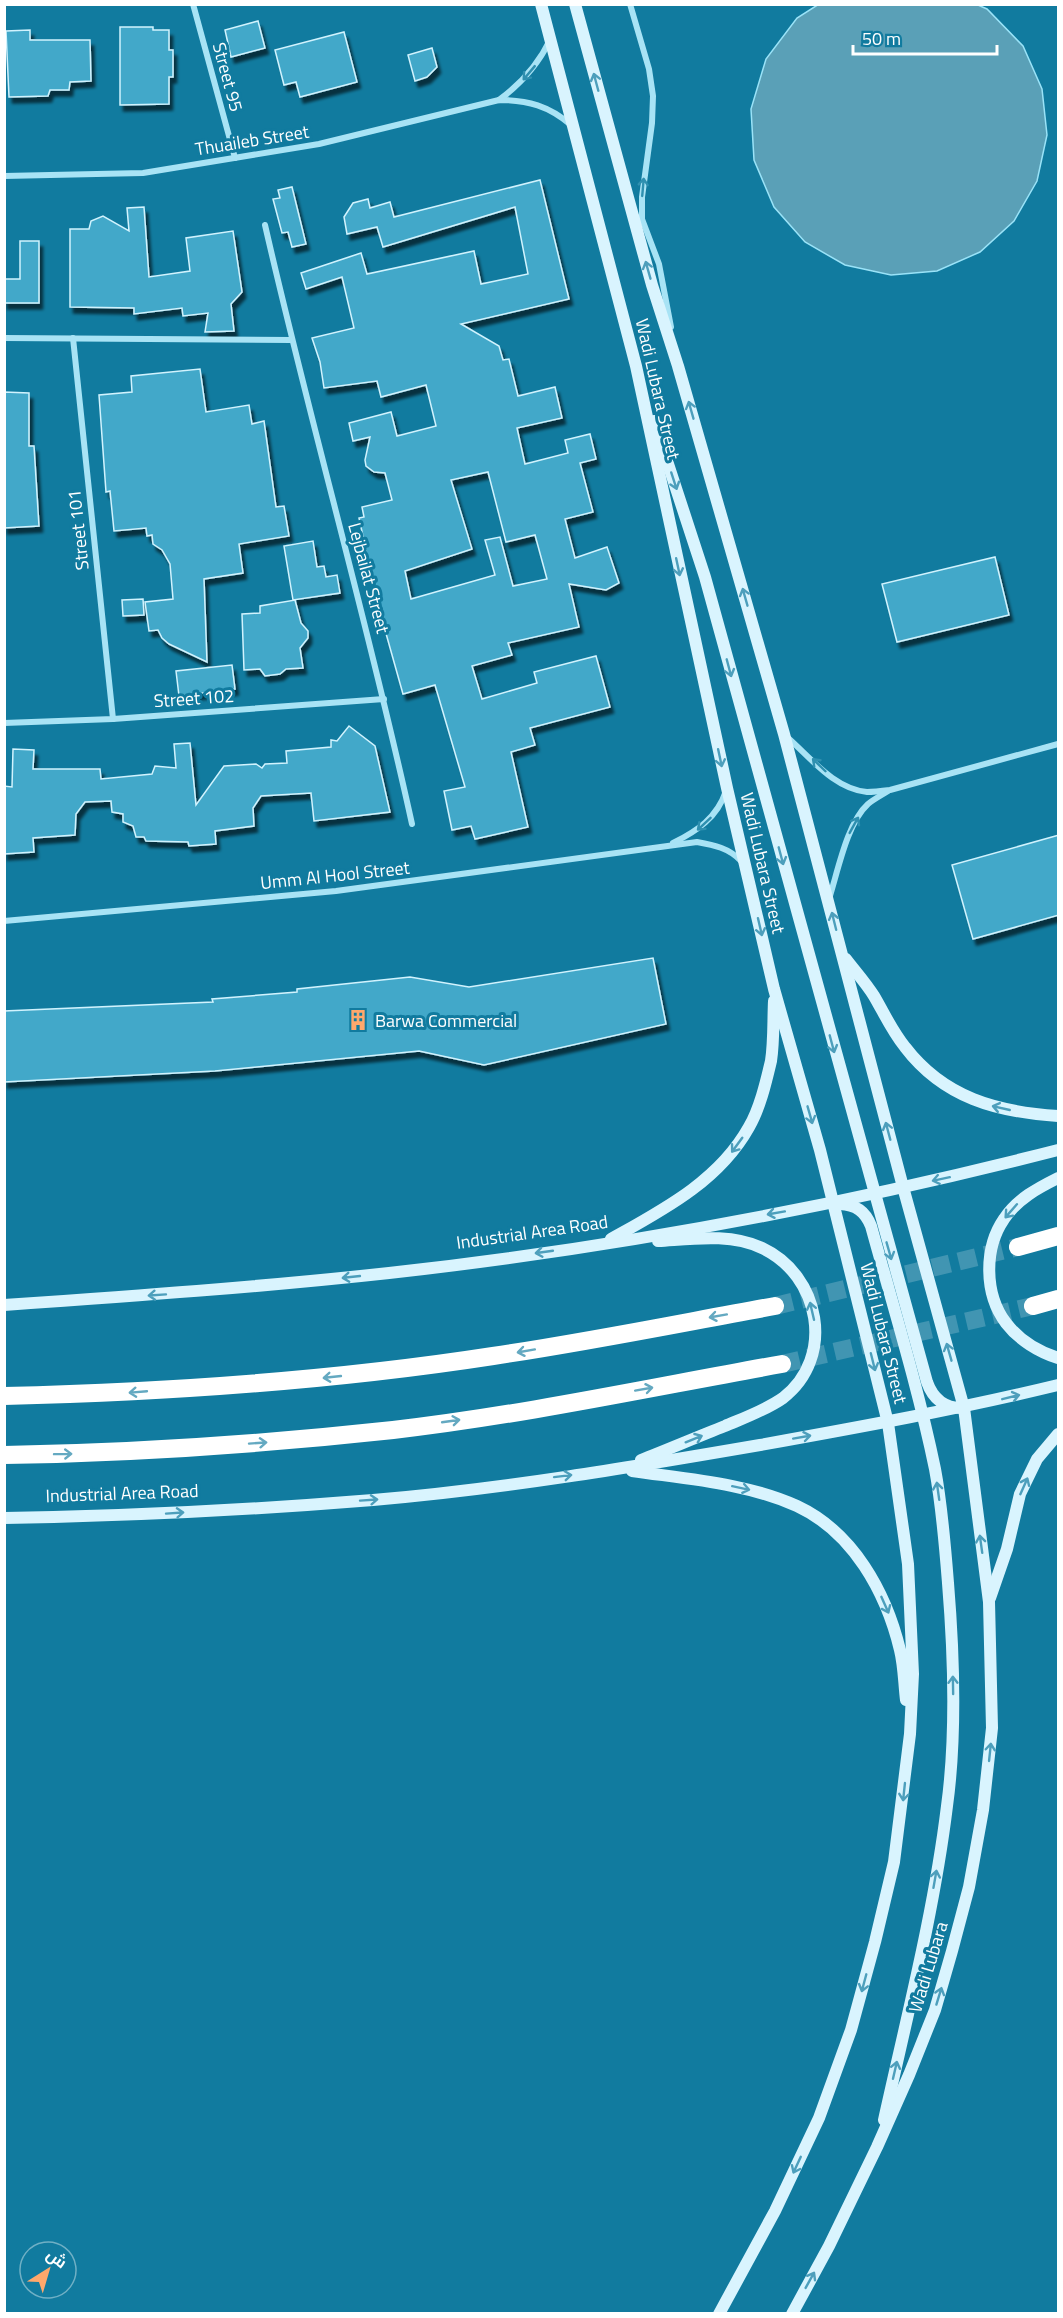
<svg xmlns="http://www.w3.org/2000/svg" width="1063" height="2318" viewBox="0 0 1063 2318" font-family="'Titillium Web',Cairo,sans-serif">
<style>
.water{fill:#5aa0b7;stroke:#9ae3f8;stroke-width:1.5}
.building{fill:#43a8c9;stroke:#d1f3fe;stroke-width:1.5;fill-rule:evenodd;filter:url(#shadow)}
.lines{fill:none;stroke-linecap:round;stroke-linejoin:round}
.highway-tunnel{stroke:#4195b2;stroke-width:18;stroke-dasharray:18 9;stroke-linecap:butt}
.street{stroke:#a8e3f5;stroke-width:6}
.secondary{stroke:#d9f4fe;stroke-width:12}
.highway{stroke:#fff;stroke-width:18}
.oneway{stroke:#2f90b0}
.oneway2{stroke:#4d9fbc}
.oneway3{stroke:#64a9c1}
.labels{text-anchor:middle;dominant-baseline:central;stroke-width:6;stroke-linejoin:round;paint-order:stroke}
.street-label{font-size:18px;fill:#fff;stroke:#117b9f}
.poi-label{font-size:18px;fill:#fff;stroke:#117b9f;text-anchor:start}
</style>
<defs>
<filter id="shadow"><feDropShadow dx="3.5" dy="6" stdDeviation="1.5" flood-color="#0009"/></filter>
</defs>
<rect width="100%" height="100%" fill="#117b9f"/>
<path class="water" d="M819 4 978 5 987 9 1023 46 1042 89 1047 135 1037 181 1014 221 980 252 937 271 891 275 845 265 805 242 774 207 754 160 751 109 766 59 797 18Z"/>
<g class="building">
<path d="M258 21 265 48 231 57 225 30Z"/>
<path d="M120 27H153V30H169V50H173V77H169V104L120 105Z"/>
<path d="M30 30V40H90L91 81 70 82 69 90H50L48 96 9 97 6 31Z"/>
<path d="M344 32 357 82 300 97 296 82 284 85 275 50Z"/>
<path d="M432 48 437 67 427 77 415 81 408 55Z"/>
<path d="M540 180 569 299 461 324 499 346 503 360 509 359 518 396 555 387 562 418 517 428 525 464 568 453 565 440 590 434 596 459 580 463 593 512 565 519 575 558 607 547 619 583 606 590 569 584 579 627 508 643 512 655 472 666 482 699 537 683 534 672 596 656 610 707 530 728 535 745 511 752 528 827 475 839 471 826 452 830 444 791 465 787 435 685 403 694 378 605 359 518 364 517 362 507 392 500 385 473 374 472 366 466 365 460 370 437 353 441 349 423 391 412 397 436 436 426 426 385 381 397 377 381 324 388 320 362 312 338 354 328 342 277 306 289 301 273 361 253 367 274 474 251 481 284 528 274 515 207 383 247 377 227 347 234 344 217 353 203 368 199 370 208 390 202 394 217ZM488 472 506 542 535 535 547 579 513 586 500 537 485 540 495 575 411 599 405 571 472 549 451 480Z"/>
<path d="M292 187 306 244 292 247 288 232 282 233 273 199 280 198 278 190Z"/>
<path d="M144 207 149 277 190 271 186 238 233 231 242 292 231 304 234 331 205 332 208 313 183 316 182 308 134 314V308L70 307V229H89L91 221 103 216 129 231 127 208Z"/>
<path d="M20 241H39V303H4V279H20Z"/>
<path d="M200 369 206 412 249 405 252 424 264 421 276 507 284 506 289 536 239 544 243 573 204 579 207 662 169 644 162 638 158 630 149 631 145 602 173 599 170 564 162 550 153 544 152 535 147 536 146 528 114 531 110 491 106 492 99 395 132 392 131 376Z"/>
<path d="M4 392 29 393V446H34L39 526 4 528Z"/>
<path d="M313 541 317 567 324 566 326 577 337 575 340 593 293 600 284 546Z"/>
<path d="M995 557 1009 615 897 642 882 584Z"/>
<path d="M143 599 144 615 123 616 122 600Z"/>
<path d="M295 600 301 623 308 631V638L300 648 303 668 286 669 280 674 265 676 260 669 244 670 242 614 260 613V606Z"/>
<path d="M232 665 235 689 179 696 176 671Z"/>
<path d="M349 726 375 746 390 812 314 821 311 793 261 796 253 808 254 826 215 831 216 844 189 846 188 842 146 841 144 837H136L133 826 123 822V814L112 812 111 801 85 802 76 814 75 835 33 838 34 852 4 854V786L12 787 13 749 34 750 33 769H100L101 779 152 774 155 766 176 768 174 744 190 743 196 805 224 766 256 764 262 768 265 764 287 763 286 751 331 747V740L337 741Z"/>
<path d="M1059 835V915L973 939 952 865Z"/>
<path d="M653 958 666 1024 484 1065 419 1051 215 1071 4 1082V1011L213 1002 212 999 297 992V989L410 977 469 987Z"/>
</g>
<g class="lines">
<g class="highway-tunnel">
<path d="M775 1306 1018 1247"/>
<path d="M782 1364 1033 1306"/>
</g>
<g class="street">
<path d="M193 4 235 158"/>
<path d="M630 4 649 69 653 96 652 123 642 197V219L659 264 671 327"/>
<path d="M499 100C522 83 538 65 550 40"/>
<path d="M4 176 143 173 319 144 499 100C528 100 549 106 571 125"/>
<path d="M265 225C311 426 368 623 412 824"/>
<path d="M4 338 291 340"/>
<path d="M73 338 113 719"/>
<path d="M4 723 113 719 384 699"/>
<path d="M787 737C810 757 834 789 867 792 874 792 882 791 890 790L1058 744"/>
<path d="M673 843C697 831 717 818 726 791"/>
<path d="M829 899C838 871 847 823 868 804 874 799 882 795 888 791"/>
<path d="M4 921 336 891 697 842C714 845 729 848 741 861"/>
</g>
<g class="secondary">
<path d="M541 4 636 366 727 788 774 989 820 1150 888 1423 908 1564 913 1674 910 1734 894 1862 875 1942 851 2030 819 2118 775 2211 719 2314"/>
<path d="M575 4 652 285 678 366 784 734 903 1187 964 1408 989 1602 992 1728 983 1810 969 1887 952 1951 935 2010 909 2075 877 2147 829 2246 792 2314"/>
<path d="M654 421 705 577 927 1382C933 1399 945 1409 964 1408"/>
<path d="M846 959C855 971 866 983 874 996 884 1013 892 1031 905 1047 944 1098 997 1112 1058 1116"/>
<path d="M1058 1178C1038 1188 1017 1199 1004 1219 984 1248 984 1294 1006 1323 1019 1340 1039 1352 1058 1358"/>
<path d="M840 1204C856 1205 865 1211 871 1226 893 1306 918 1387 935 1469 942 1506 945 1545 948 1583 954 1656 957 1733 947 1806 934 1912 907 2016 884 2120"/>
<path d="M611 1239C663 1210 719 1181 749 1127 760 1108 766 1082 771 1061 774 1042 773 1021 774 1001"/>
<path d="M4 1305C133 1296 261 1287 389 1273 615 1248 839 1206 1058 1150"/>
<path d="M641 1460C669 1449 697 1437 725 1426 744 1418 766 1410 783 1398 836 1357 820 1275 762 1248 730 1233 692 1239 658 1241"/>
<path d="M632 1471C687 1479 746 1483 797 1506 853 1532 886 1592 900 1650 904 1666 904 1684 906 1700"/>
<path d="M4 1518C127 1516 250 1510 373 1500 503 1489 632 1467 760 1445 860 1427 959 1409 1058 1385"/>
<path d="M990 1598 1007 1549 1020 1494 1037 1459 1058 1434"/>
</g>
<g class="highway">
<path d="M1018 1247 1058 1236"/>
<path d="M1033 1306 1058 1299"/>
<path d="M4 1396C168 1392 331 1381 493 1356 588 1342 681 1323 775 1306"/>
<path d="M4 1455C134 1453 264 1444 393 1430 523 1415 653 1387 782 1364"/>
</g>
</g>
<defs><path id="oneway-shaft" d="M-6 0H5M1.5-3L5.5 0L1.5 3" fill="none" stroke-width="1.6" stroke-linecap="round" stroke-linejoin="round" transform="scale(1.5)"/></defs>
<g class="oneway">
<use href="#oneway-shaft" transform="translate(529 73) rotate(130)"/>
<use href="#oneway-shaft" transform="translate(643 187) rotate(-85)"/>
<use href="#oneway-shaft" transform="translate(819 765) rotate(-136)"/>
<use href="#oneway-shaft" transform="translate(704 824) rotate(137)"/>
<use href="#oneway-shaft" transform="translate(854 825) rotate(-61)"/>
</g>
<g class="oneway2">
<use href="#oneway-shaft" transform="translate(596 82) rotate(-105)"/>
<use href="#oneway-shaft" transform="translate(648 270) rotate(-106)"/>
<use href="#oneway-shaft" transform="translate(691 410) rotate(-106)"/>
<use href="#oneway-shaft" transform="translate(674 481) rotate(72)"/>
<use href="#oneway-shaft" transform="translate(678 567) rotate(78)"/>
<use href="#oneway-shaft" transform="translate(745 597) rotate(-106)"/>
<use href="#oneway-shaft" transform="translate(729 668) rotate(75)"/>
<use href="#oneway-shaft" transform="translate(720 758) rotate(78)"/>
<use href="#oneway-shaft" transform="translate(781 856) rotate(75)"/>
<use href="#oneway-shaft" transform="translate(834 921) rotate(-104)"/>
<use href="#oneway-shaft" transform="translate(760 927) rotate(77)"/>
<use href="#oneway-shaft" transform="translate(832 1044) rotate(75)"/>
<use href="#oneway-shaft" transform="translate(1001 1108) rotate(-167)"/>
<use href="#oneway-shaft" transform="translate(810 1115) rotate(74)"/>
<use href="#oneway-shaft" transform="translate(888 1131) rotate(-105)"/>
<use href="#oneway-shaft" transform="translate(737 1145) rotate(126)"/>
<use href="#oneway-shaft" transform="translate(941 1179) rotate(168)"/>
<use href="#oneway-shaft" transform="translate(1011 1211) rotate(131)"/>
<use href="#oneway-shaft" transform="translate(776 1213) rotate(170)"/>
<use href="#oneway-shaft" transform="translate(889 1251) rotate(74)"/>
<use href="#oneway-shaft" transform="translate(544 1252) rotate(172)"/>
<use href="#oneway-shaft" transform="translate(351 1277) rotate(174)"/>
<use href="#oneway-shaft" transform="translate(157 1295) rotate(176)"/>
<use href="#oneway-shaft" transform="translate(812 1311) rotate(-103)"/>
<use href="#oneway-shaft" transform="translate(949 1352) rotate(-106)"/>
<use href="#oneway-shaft" transform="translate(873 1362) rotate(76)"/>
<use href="#oneway-shaft" transform="translate(1011 1397) rotate(-14)"/>
<use href="#oneway-shaft" transform="translate(802 1437) rotate(-10)"/>
<use href="#oneway-shaft" transform="translate(694 1439) rotate(-22)"/>
<use href="#oneway-shaft" transform="translate(563 1476) rotate(-7)"/>
<use href="#oneway-shaft" transform="translate(1024 1486) rotate(-66)"/>
<use href="#oneway-shaft" transform="translate(741 1488) rotate(12)"/>
<use href="#oneway-shaft" transform="translate(938 1491) rotate(-98)"/>
<use href="#oneway-shaft" transform="translate(369 1500) rotate(-4)"/>
<use href="#oneway-shaft" transform="translate(175 1513) rotate(-4)"/>
<use href="#oneway-shaft" transform="translate(981 1544) rotate(-98)"/>
<use href="#oneway-shaft" transform="translate(885 1605) rotate(66)"/>
<use href="#oneway-shaft" transform="translate(953 1685) rotate(-91)"/>
<use href="#oneway-shaft" transform="translate(990 1752) rotate(-84)"/>
<use href="#oneway-shaft" transform="translate(904 1792) rotate(96)"/>
<use href="#oneway-shaft" transform="translate(935 1879) rotate(-80)"/>
<use href="#oneway-shaft" transform="translate(864 1983) rotate(105)"/>
<use href="#oneway-shaft" transform="translate(939 1996) rotate(-73)"/>
<use href="#oneway-shaft" transform="translate(895 2070) rotate(-77)"/>
<use href="#oneway-shaft" transform="translate(797 2165) rotate(115)"/>
<use href="#oneway-shaft" transform="translate(810 2280) rotate(-61)"/>
</g>
<g class="oneway3">
<use href="#oneway-shaft" transform="translate(718 1316) rotate(170)"/>
<use href="#oneway-shaft" transform="translate(526 1351) rotate(170)"/>
<use href="#oneway-shaft" transform="translate(332 1377) rotate(174)"/>
<use href="#oneway-shaft" transform="translate(644 1389) rotate(-10)"/>
<use href="#oneway-shaft" transform="translate(138 1392) rotate(175)"/>
<use href="#oneway-shaft" transform="translate(451 1421) rotate(-8)"/>
<use href="#oneway-shaft" transform="translate(258 1443) rotate(-4)"/>
<use href="#oneway-shaft" transform="translate(63 1454) rotate(-1)"/>
</g>
<defs>
<symbol id="building-bare" viewBox="-9 -9 18 18"><path d="M-4-6H4V6H1V3H-1V6H-4ZM-2.5-4.3h1.7v1.8h-1.7ZM.8-4.3h1.7v1.8H.8ZM-2.5-1h1.7V.8h-1.7ZM.8-1h1.7V.8H.8Z" fill="#ffa86c" stroke="#117b9f" stroke-width="2.5" paint-order="stroke"/></symbol>
</defs>
<g fill-rule="evenodd">
<use href="#building-bare" x="343" y="1005" width="30" height="30"/>
</g>
<g class="labels">
<g class="street-label">
<text transform="translate(228 77) rotate(75)">Street 95</text>
<text transform="translate(252 140) rotate(-9)">Thuaileb Street</text>
<text transform="translate(658 389) rotate(77)">Wadi Lubara Street</text>
<text transform="translate(78 530) rotate(-96)">Street 101</text>
<text transform="translate(369 578) rotate(75)">Lejbailat Street</text>
<text transform="translate(194 698) rotate(-4)">Street 102</text>
<text transform="translate(763 863) rotate(77)">Wadi Lubara Street</text>
<text transform="translate(335 875) rotate(-6)">Umm Al Hool Street</text>
<text transform="translate(532 1232) rotate(-8)">Industrial Area Road</text>
<text transform="translate(884 1333) rotate(76)">Wadi Lubara Street</text>
<text transform="translate(122 1493) rotate(-2)">Industrial Area Road</text>
<text transform="translate(928 1967) rotate(-73)">Wadi Lubara</text>
</g>
<g class="poi-label">
<text x="375" y="1020">Barwa Commercial</text>
</g>
</g>
<rect width="1063" height="2318" fill="none" stroke="#ffffff" stroke-width="12"/>
<g transform="translate(48 2270) rotate(37)"><circle r="28" fill="#117b9f" stroke="#70b0c5" stroke-width="1.5"/>
<path d="M0-4.5L10 22L0 15L-10 22Z" fill="#ffa86c"/>
<text y="-9" font-size="16" font-weight="bold" text-anchor="middle" fill="#ffffff">ش</text>
</g>
<path d="M853 45v9h144v-9" fill="none" stroke="#ffffff" stroke-width="3"/>
<text x="862" y="45" font-size="18" fill="#ffffff" stroke="#117b9f" stroke-width="4.5" paint-order="stroke">50 m</text>
</svg>
